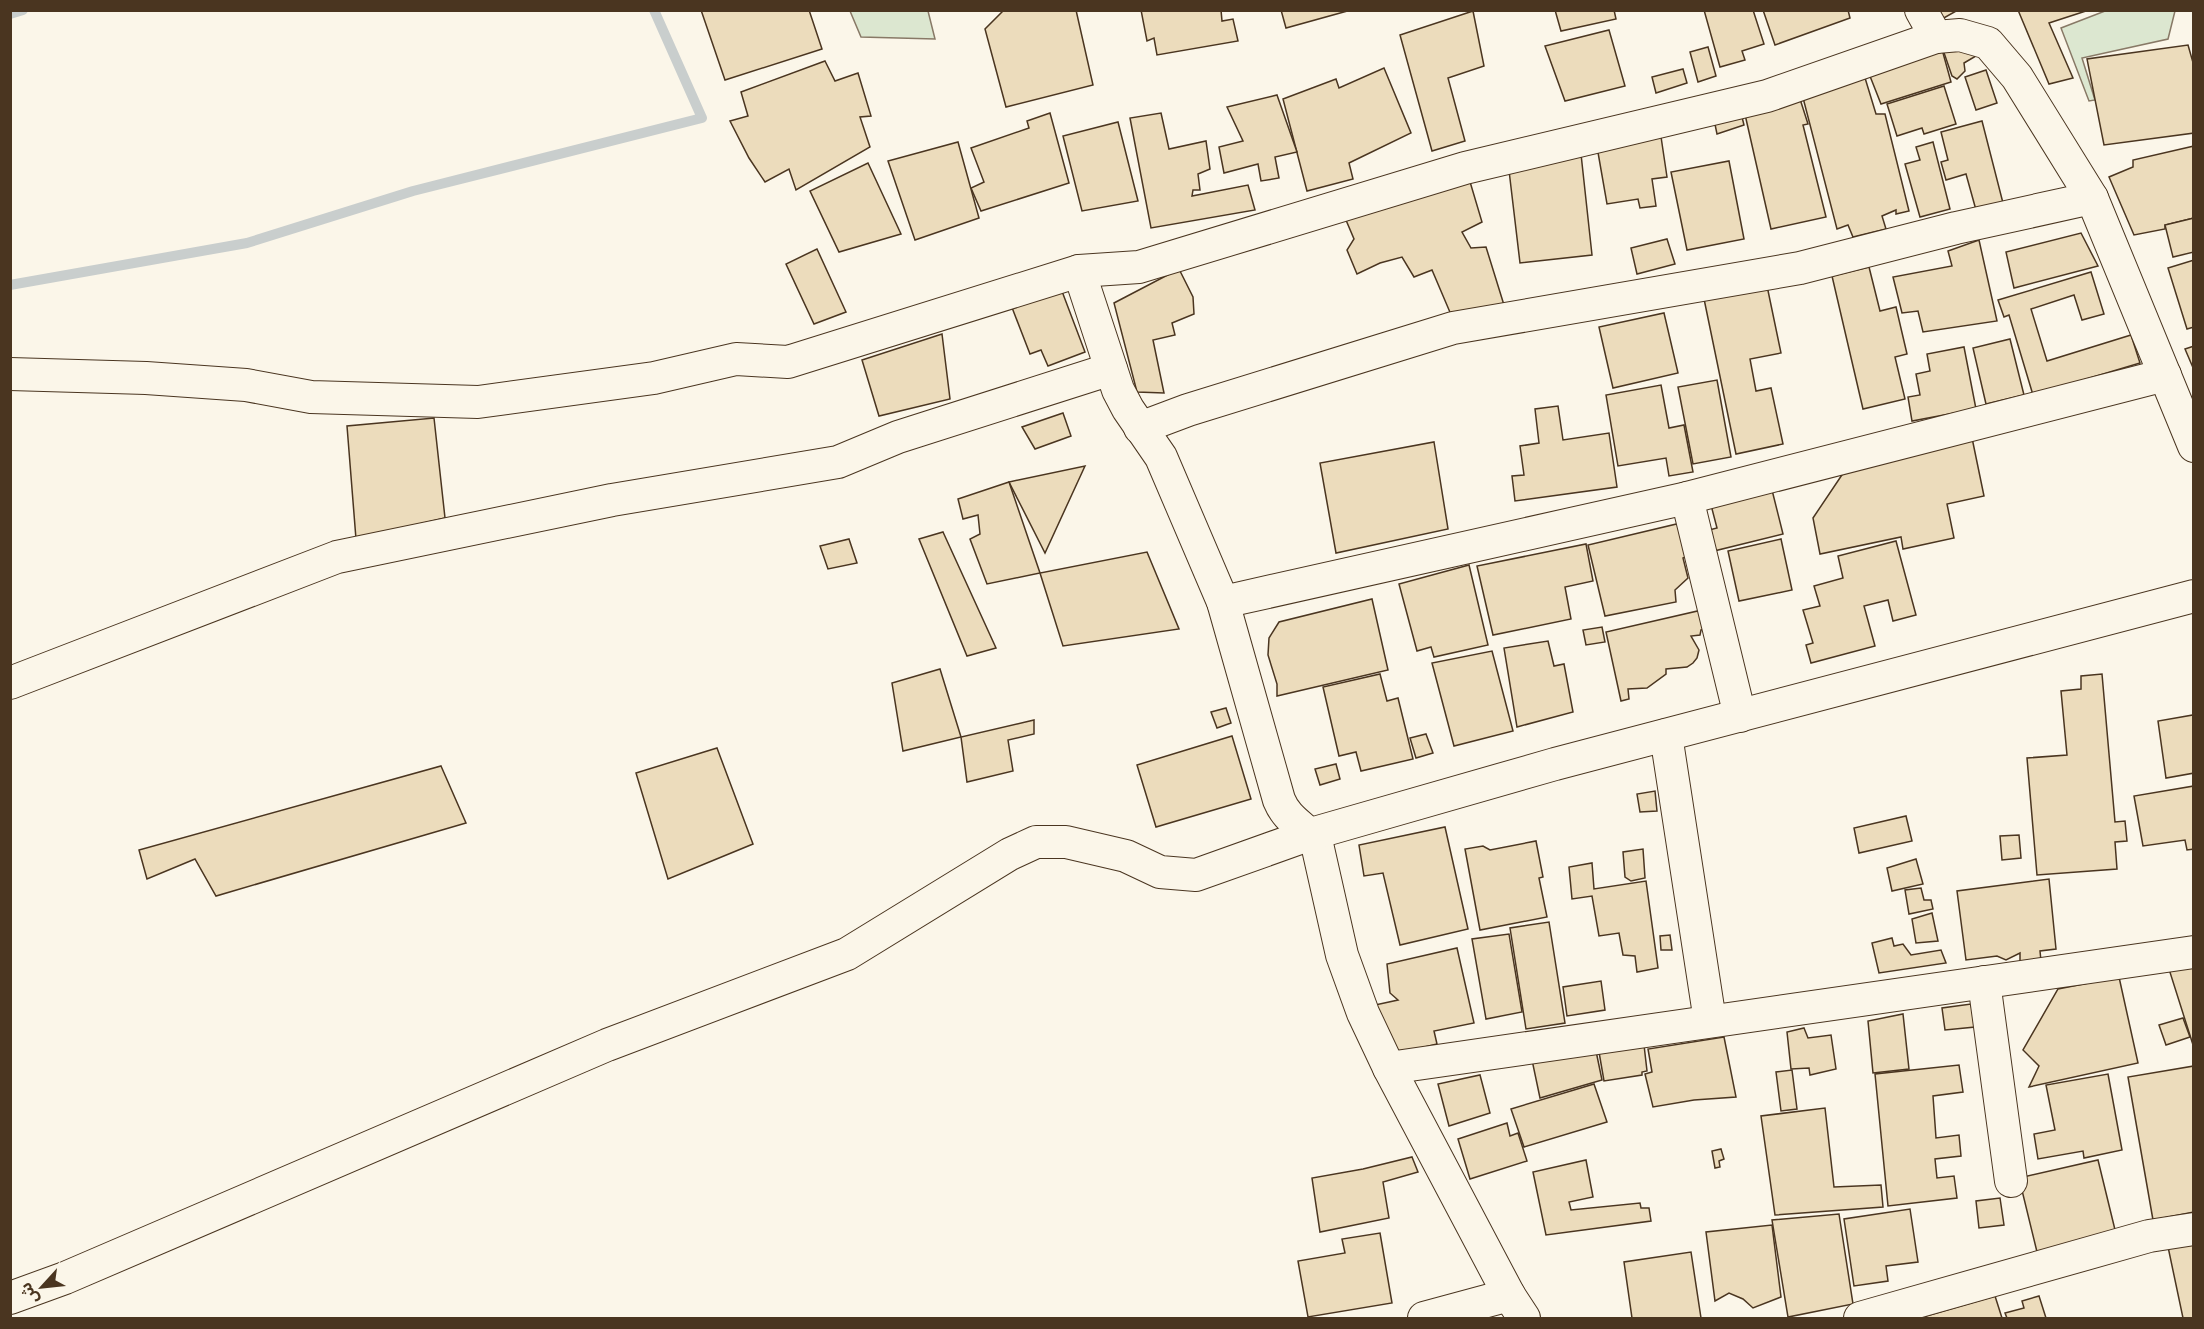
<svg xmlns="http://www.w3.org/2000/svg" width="2204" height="1329" viewBox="0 0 2204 1329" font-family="'Golos Text','Noto Sans Arabic',sans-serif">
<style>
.green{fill:#dce7d0;stroke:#887966;stroke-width:1.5}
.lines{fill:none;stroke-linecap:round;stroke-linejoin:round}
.stream{stroke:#c9cecd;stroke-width:10}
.building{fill:#ecdcbc;stroke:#4a3520;stroke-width:1.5}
.minor-casing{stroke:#4a3520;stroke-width:34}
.minor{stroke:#fbf6e9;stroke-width:32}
</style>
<rect width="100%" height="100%" fill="#fbf6e9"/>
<g class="green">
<path d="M850 11H928L935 39 861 37Z"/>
<path d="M2105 11H2175L2168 39 2082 58 2095 100 2089 101 2061 28Z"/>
</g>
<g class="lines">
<g class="stream">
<path d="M10 14 23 10"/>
<path d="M10 285 247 243 413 191 702 118 654 10"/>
</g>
</g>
<g class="building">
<path d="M701 10H809L822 49 725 80Z"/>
<path d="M1004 10H1076L1093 85 1006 107 985 29Z"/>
<path d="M1141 10H1221L1222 21 1233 19 1238 41 1157 55 1154 38 1147 41Z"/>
<path d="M1281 10H1351L1286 28Z"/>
<path d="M1555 10H1614L1616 19 1561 31Z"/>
<path d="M1704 10H1753L1764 44 1742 51 1745 60 1720 67Z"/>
<path d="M1763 10H1848L1850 18 1775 45Z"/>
<path d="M1927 10H1958L1935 23Z"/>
<path d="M2018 10H2089L2049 23 2073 78 2049 84Z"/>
<path d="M1473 11 1484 66 1448 78 1465 141 1432 151 1400 35Z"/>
<path d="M1609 30 1625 86 1565 101 1545 46Z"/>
<path d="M1940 42 1951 82 1881 104 1866 66Z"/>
<path d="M1941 44H1970L1976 56 1964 63 1965 71 1957 79 1952 76Z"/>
<path d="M2188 45 2194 66V133L2104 145 2087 59Z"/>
<path d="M1708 47 1716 76 1698 82 1690 52Z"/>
<path d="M825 61 835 81 858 73 871 116 860 117 870 147 796 190 789 169 765 182 749 158 730 121 748 116 741 92Z"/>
<path d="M1384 68 1411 133 1349 163 1353 179 1307 191 1283 99 1336 79 1339 88Z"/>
<path d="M1862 68 1876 114H1885L1909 211 1896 214V210L1882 216 1886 229 1853 237 1848 225 1837 229 1801 90Z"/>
<path d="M1683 69 1687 83 1656 93 1652 77Z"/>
<path d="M1986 70 1997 103 1976 110 1965 77Z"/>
<path d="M1944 86 1956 124 1924 134 1922 128 1897 136 1887 104Z"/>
<path d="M1277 95 1297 152 1275 157 1279 178 1261 181 1258 164 1224 173 1219 147 1243 141 1227 107Z"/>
<path d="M1800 99 1808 124 1803 125 1826 217 1771 229 1744 110Z"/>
<path d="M1739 105 1744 125 1717 134 1712 110Z"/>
<path d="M1050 113 1069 183 981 211 971 188 984 182 971 148 1029 128 1027 121Z"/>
<path d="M1161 113 1169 149 1206 141 1210 169 1198 174 1200 190H1193L1192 196 1248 185 1255 210 1151 228 1130 118Z"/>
<path d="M1982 121 2003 203 1976 210 1966 174 1946 180 1941 162 1948 160 1941 132Z"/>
<path d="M1118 122 1138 201 1082 211 1063 136Z"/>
<path d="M1660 130 1667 177 1652 179 1656 206 1640 208 1638 199 1607 204 1596 141Z"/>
<path d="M958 142 979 218 915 240 888 161Z"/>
<path d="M1933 142 1950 209 1920 217 1905 164 1920 160 1916 147Z"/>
<path d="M2194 146V218L2165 225V229L2134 235 2109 177 2133 167V160Z"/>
<path d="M1581 154 1592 255 1520 263 1508 162Z"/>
<path d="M1729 161 1744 239 1687 250 1671 172Z"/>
<path d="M868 163 901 234 839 252 810 191Z"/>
<path d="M1468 175 1482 222 1462 232 1471 248 1486 247 1504 305 1452 317 1432 270 1414 277 1402 257 1380 263 1357 274 1347 250 1354 239 1343 213Z"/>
<path d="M2194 218V252L2173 257 2165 225Z"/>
<path d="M2081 233 2098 266 2014 288 2006 252Z"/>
<path d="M1667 239 1675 264 1637 274 1631 248Z"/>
<path d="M1979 240 1997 321 1923 332 1918 311 1902 313 1893 277 1952 266 1948 251Z"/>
<path d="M817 249 846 312 814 324 786 264Z"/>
<path d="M2194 260V327L2187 329 2168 268Z"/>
<path d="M1869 267 1880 311 1896 307 1907 354 1895 357 1905 399 1863 409 1832 276Z"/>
<path d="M1179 269 1193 297 1194 314 1172 323 1175 335 1153 340 1164 393 1137 392 1114 303Z"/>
<path d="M2091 272 2104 314 2082 320 2074 295 2031 309 2047 361 2131 335 2140 363 2033 395 2009 315 2004 317 1998 300Z"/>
<path d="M1766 281 1781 353 1750 359 1756 391 1771 388 1783 444 1736 454 1703 294Z"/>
<path d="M1060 286 1085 352 1048 366 1041 350 1030 354 1011 305Z"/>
<path d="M1664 313 1678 373 1613 388 1599 327Z"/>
<path d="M942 334 950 399 879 416 862 360Z"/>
<path d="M2010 339 2024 395 1986 404 1973 348Z"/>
<path d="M2194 346V370L2185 349Z"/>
<path d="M1964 347 1976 409 1912 421 1908 397 1920 395 1916 374 1930 371 1927 354Z"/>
<path d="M1717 380 1731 457 1693 464 1678 387Z"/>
<path d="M1661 385 1669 428 1684 425 1693 472 1669 476 1666 458 1618 466 1606 395Z"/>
<path d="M1558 406 1563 440 1609 433 1617 487 1515 501 1512 476 1524 475 1520 446 1539 443 1535 409Z"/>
<path d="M1063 413 1071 436 1035 449 1022 427Z"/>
<path d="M434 418 445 518 356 539 347 426Z"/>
<path d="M1971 433 1984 496 1947 504 1954 538 1903 549 1901 537 1820 554 1813 518 1854 457Z"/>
<path d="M1434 442 1448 529 1336 553 1320 463Z"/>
<path d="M1085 466 1045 553 1009 482Z"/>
<path d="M1009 482 1040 573 987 584 970 539 980 534 978 515 963 519 958 499Z"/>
<path d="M1772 490 1783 534 1714 551 1709 530 1717 528 1711 505Z"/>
<path d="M1685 522 1694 554 1683 558 1688 578 1675 590 1676 602 1605 616 1588 545Z"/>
<path d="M943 532 996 648 967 656 919 539Z"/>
<path d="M849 539 857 563 828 569 820 546Z"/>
<path d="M1781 539 1792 590 1739 601 1728 551Z"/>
<path d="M1896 541 1916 615 1893 621 1888 600 1864 606 1875 646 1811 663 1806 645 1813 643 1803 610 1820 606 1814 586 1843 578 1838 556Z"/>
<path d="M1586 544 1593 581 1565 587 1571 619 1493 635 1477 566Z"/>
<path d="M1147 552 1179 629 1063 646 1040 573Z"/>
<path d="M1469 565 1488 645 1434 657 1431 647 1417 651 1399 584Z"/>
<path d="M1372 599 1388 670 1277 696V684L1268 655 1269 638 1279 622Z"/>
<path d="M1702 610 1708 629 1701 630 1700 635 1691 636 1699 650 1697 658 1693 663 1687 667 1666 669V674L1647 688 1628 689 1629 699 1621 701 1606 632Z"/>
<path d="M1602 627 1605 642 1586 645 1583 630Z"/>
<path d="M1548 641 1554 666 1564 664 1573 712 1517 727 1504 648Z"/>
<path d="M1492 651 1513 731 1454 746 1432 663Z"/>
<path d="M940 669 961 737 903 751 892 683Z"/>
<path d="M1380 674 1387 701 1398 698 1413 759 1361 771 1356 752 1339 756 1323 687Z"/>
<path d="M2102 674 2115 822 2125 821 2127 841 2115 842 2117 869 2037 875 2027 758 2067 755 2061 691 2081 689V676Z"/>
<path d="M1226 708 1231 723 1217 728 1211 712Z"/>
<path d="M2193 715 2194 773 2166 778 2158 721Z"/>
<path d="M1034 720V734L1008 740 1013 771 967 782 961 737Z"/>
<path d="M1426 734 1433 753 1416 758 1410 738Z"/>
<path d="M1232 736 1251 799 1156 827 1137 765Z"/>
<path d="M717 748 753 844 668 879 636 773Z"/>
<path d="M1336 764 1340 779 1320 785 1315 769Z"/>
<path d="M441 766 466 823 216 896 195 859 147 879 139 850Z"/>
<path d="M2194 786V849L2187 850 2185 840 2143 846 2134 796Z"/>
<path d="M1655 791 1657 811 1640 812 1637 794Z"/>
<path d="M1906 816 1912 841 1859 853 1854 828Z"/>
<path d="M1445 827 1468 929 1400 945 1383 873 1364 876 1359 845Z"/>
<path d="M2019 835 2021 858 2002 860 2000 836Z"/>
<path d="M1536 841 1543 877 1539 878 1547 917 1480 930 1465 849 1483 846 1490 850Z"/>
<path d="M1643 849 1645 878 1631 881 1625 877 1623 852Z"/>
<path d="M1916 859 1923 884 1892 891 1887 868Z"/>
<path d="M1592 863 1594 889 1646 881 1658 968 1637 972 1635 956 1623 955 1619 933 1599 936 1592 896 1572 899 1569 867Z"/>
<path d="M2049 879 2056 949 2040 951 2041 961 2020 963V953L2006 960 1997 956 1966 960 1957 891Z"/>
<path d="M1921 888 1924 900H1931L1933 909 1909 914 1905 890Z"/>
<path d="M1932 913 1938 941 1916 943 1912 919Z"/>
<path d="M1549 922 1565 1023 1526 1029 1510 928Z"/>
<path d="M1509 934 1522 1012 1486 1019 1472 939Z"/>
<path d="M1670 935 1672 950H1661L1660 936Z"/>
<path d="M1892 938 1894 946 1903 944 1911 955 1941 950 1946 963 1879 973 1872 943Z"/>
<path d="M1457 948 1474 1023 1434 1031 1437 1044 1396 1054 1375 1005 1398 1000 1390 993 1387 964Z"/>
<path d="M2194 963V1048L2168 966Z"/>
<path d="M2119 977 2138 1063 2029 1087 2039 1066 2023 1050 2058 989Z"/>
<path d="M1601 981 1605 1010 1567 1016 1563 987Z"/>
<path d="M1971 1004 1975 1027 1945 1030 1942 1008Z"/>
<path d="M1903 1014 1909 1069 1873 1073 1868 1021Z"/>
<path d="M2183 1018 2190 1037 2166 1045 2159 1025Z"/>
<path d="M1804 1028 1808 1038 1831 1035 1836 1069 1810 1075 1809 1068 1791 1069 1787 1032Z"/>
<path d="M1724 1037 1736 1097 1694 1100 1653 1107 1645 1074 1652 1072 1648 1049Z"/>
<path d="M1644 1045 1647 1071 1642 1072V1075L1604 1081 1599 1052Z"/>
<path d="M1596 1051 1602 1080 1540 1098 1532 1060Z"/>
<path d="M1959 1065 1963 1092 1933 1096 1936 1138 1959 1135 1961 1156 1935 1159 1937 1178 1954 1176 1957 1198 1888 1206 1875 1074Z"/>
<path d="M2194 1066V1212L2153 1220 2128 1077Z"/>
<path d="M1792 1070 1797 1109 1781 1111 1776 1072Z"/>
<path d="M2108 1074 2122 1150 2084 1158 2083 1151 2038 1159 2034 1134 2055 1130 2046 1085Z"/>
<path d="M1480 1075 1490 1113 1449 1126 1438 1084Z"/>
<path d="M1594 1084 1607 1122 1524 1147 1511 1109Z"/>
<path d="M1825 1108 1834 1187 1881 1185 1883 1207 1775 1215 1761 1116Z"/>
<path d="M1507 1123 1510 1136 1518 1133 1527 1161 1470 1179 1458 1139Z"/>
<path d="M1721 1149 1724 1159 1719 1161 1720 1167 1715 1168 1712 1151Z"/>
<path d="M1412 1157 1418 1172 1383 1182 1389 1218 1320 1232 1312 1178 1363 1169Z"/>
<path d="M1586 1160 1593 1197 1569 1202 1571 1210 1640 1203 1641 1208H1649L1651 1221 1546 1235 1533 1172Z"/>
<path d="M2098 1160 2117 1238 2038 1256 2019 1178Z"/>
<path d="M2000 1198 2004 1225 1979 1228 1976 1201Z"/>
<path d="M1910 1209 1918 1262 1886 1266 1888 1281 1854 1286 1844 1219Z"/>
<path d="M1839 1214 1853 1304 1788 1317 1772 1220Z"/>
<path d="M1772 1225 1781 1297 1753 1308 1743 1299 1729 1293 1715 1301 1706 1232Z"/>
<path d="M1380 1233 1392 1303 1308 1317 1298 1261 1345 1253 1342 1239Z"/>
<path d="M2194 1237V1318H2183L2167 1242Z"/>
<path d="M1691 1252 1701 1318H1632L1624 1262Z"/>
<path d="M1995 1296 2002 1318H1926V1316Z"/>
<path d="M2039 1296 2046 1318H2007L2005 1313 2024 1308 2022 1301Z"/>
</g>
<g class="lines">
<defs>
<g id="minor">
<path d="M1921 10 1936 37 1960 35 1988 43 2017 77 2092 198 2194 446"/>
<path d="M1079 271 1118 390 1128 409 1161 457 1223 602 1279 800C1288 822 1305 826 1317 844L1342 955 1363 1013 1389 1068 1509 1295 1524 1318"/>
<path d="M10 374 146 378 246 385 311 397 478 402 654 378 736 359 788 362 1079 271 1139 267 1465 168 1767 96 1936 37"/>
<path d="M1140 428 1188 410 1453 328 1800 268 1956 228 2092 198"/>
<path d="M1687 498 1740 716"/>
<path d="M1223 602 1687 498 2165 375"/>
<path d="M10 683 337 557 612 500 838 462 898 437 1111 369"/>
<path d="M1666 735 1710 1021"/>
<path d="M1984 982 2011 1181"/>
<path d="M1389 1068 2194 952"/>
<path d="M10 1298 65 1278 607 1045 847 954 1010 854 1036 842H1066L1126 856 1160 872 1196 875 1311 834 1555 764 2194 596"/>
<path d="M1424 1318 1509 1295"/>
<path d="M1860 1318 2149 1236 2194 1229"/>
</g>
</defs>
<use href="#minor" class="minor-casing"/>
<use href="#minor" class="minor"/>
</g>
<rect width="2204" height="1329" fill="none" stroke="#4a3520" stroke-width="24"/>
<g transform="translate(42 1287) rotate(243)" stroke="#fbf6e9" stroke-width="4.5" paint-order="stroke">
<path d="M0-4.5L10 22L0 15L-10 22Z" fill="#4a3520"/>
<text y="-9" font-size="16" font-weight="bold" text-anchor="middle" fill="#4a3520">ش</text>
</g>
</svg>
